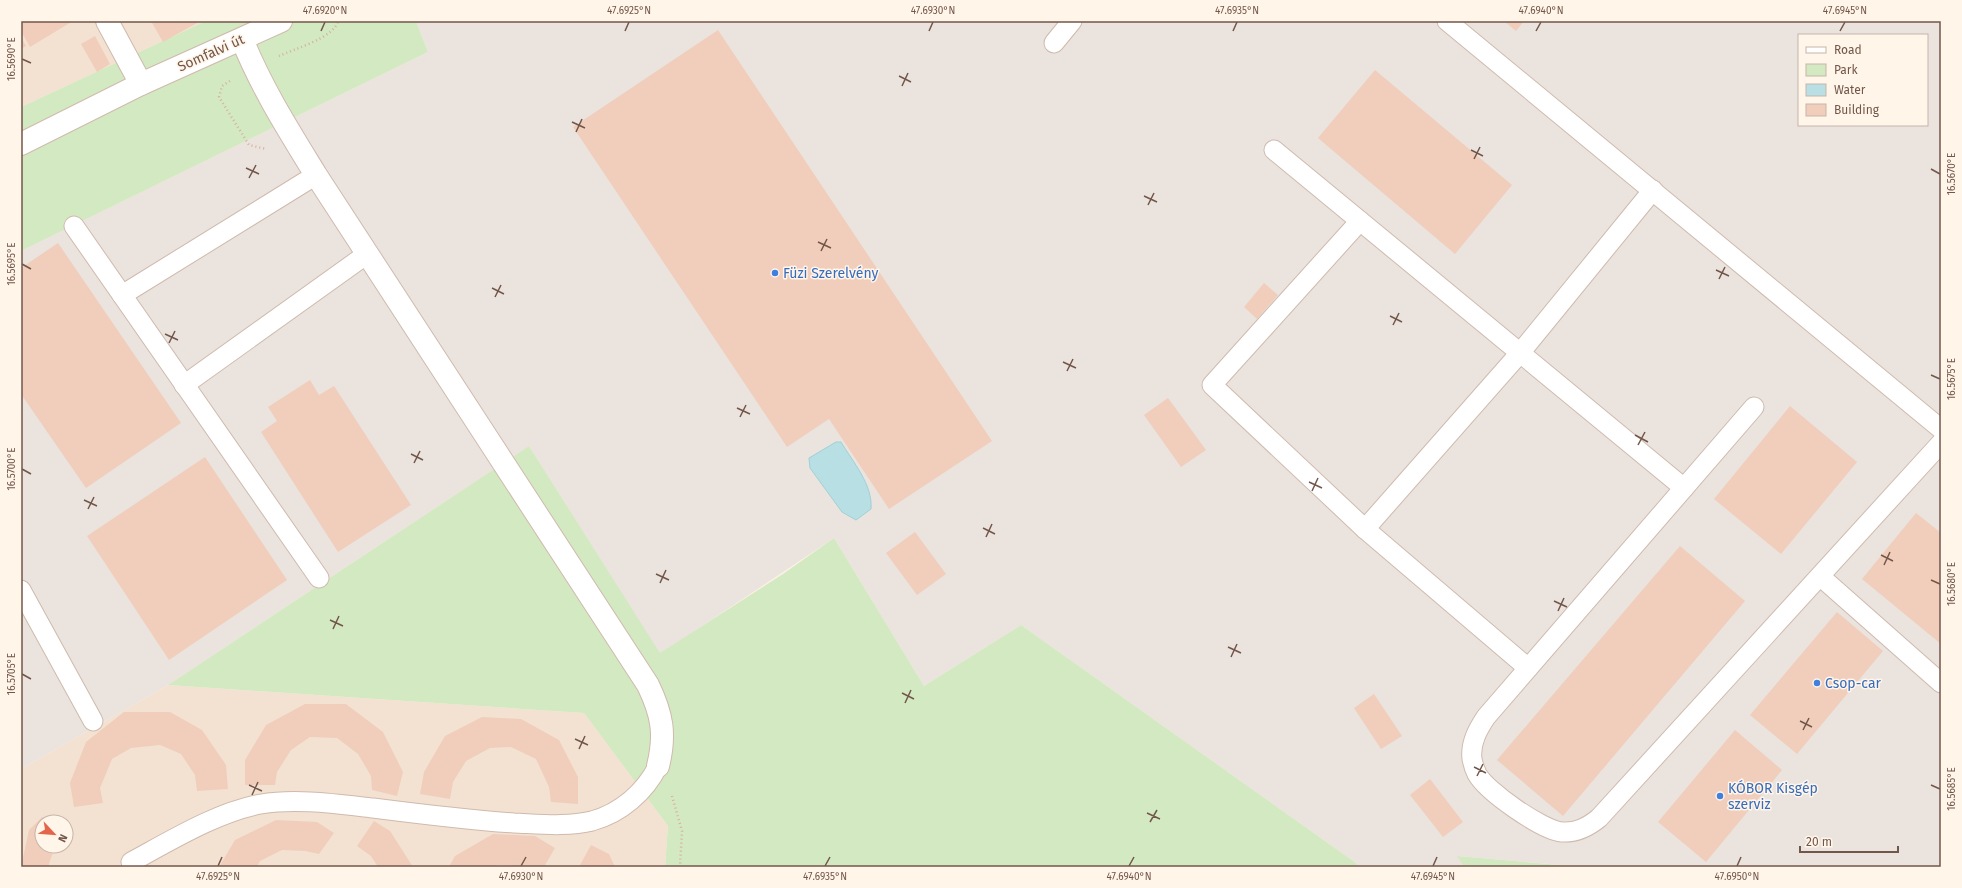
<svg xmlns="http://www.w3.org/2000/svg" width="1962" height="888" viewBox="0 0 1962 888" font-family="'Fira Sans',sans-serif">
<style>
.residential{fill:#f3e2d2;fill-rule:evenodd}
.industrial{fill:#ebe3de;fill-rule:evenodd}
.green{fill:#d3e9c2}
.water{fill:#b8e0e4;stroke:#9fd0d6}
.building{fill:#f0cebb}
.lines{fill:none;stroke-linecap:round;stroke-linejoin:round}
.service-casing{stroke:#cfbaad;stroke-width:21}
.minor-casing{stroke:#cfbaad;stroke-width:24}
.path{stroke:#d5b19f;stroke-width:2.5;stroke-dasharray:1 3;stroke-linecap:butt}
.service{stroke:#fff;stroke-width:19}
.minor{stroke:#fff;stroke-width:22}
.ticks{fill:none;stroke:#73564a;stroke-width:1.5}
.shop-dot{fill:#3f7fe0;stroke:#fff5e9;stroke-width:1.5}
.labels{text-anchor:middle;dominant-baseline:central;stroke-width:3;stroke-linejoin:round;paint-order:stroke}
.street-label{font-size:14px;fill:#73564a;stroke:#fff5e9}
.shop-label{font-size:14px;fill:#366cbe;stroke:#fff5e9;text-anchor:start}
.neatline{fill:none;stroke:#73564a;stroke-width:1.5}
.ticks-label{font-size:10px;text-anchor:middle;fill:#73564a}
</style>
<rect width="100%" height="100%" fill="#fcf1e3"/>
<g class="residential">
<path d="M21 21H206L21 107Z"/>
<path d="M168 685 584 713 668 826 665 867H21V769ZM42 822H66V846H42Z"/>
</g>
<path class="industrial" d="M416 21H1941V867H1582L1458 856 1464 867H1358L1356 863 1021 625 924 686 834 538 660 654 529 446 168 685 21 769V251L428 52ZM1799 35H1927V125H1799Z"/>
<g class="green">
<path d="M206 21H416L428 52 21 251V107Z"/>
<path d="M529 446 660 653 783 574 834 538 924 686 1021 625 1356 863 1358 867H665L668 826 584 713 168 685Z"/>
<path d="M1457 856 1582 867H1464Z"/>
</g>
<path class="water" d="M836 442H841C853 462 873 485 871 509L856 520 842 512 810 468 809 458Z"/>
<g class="building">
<path d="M21 21H73L30 47 21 31Z"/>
<path d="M151 21H196L197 23 163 42Z"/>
<path d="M1504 21H1524L1516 31Z"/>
<path d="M718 30 992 441 889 509 829 419 787 447 573 127Z"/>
<path d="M95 36 110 64 97 72 81 44Z"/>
<path d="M21 37 26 46 21 49Z"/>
<path d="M1375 70 1512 185 1455 254 1318 138Z"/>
<path d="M58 243 181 423 86 488 21 394V268Z"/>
<path d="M1264 283 1278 295 1257 319 1244 307Z"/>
<path d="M310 380 319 395 334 386 411 505 338 552 261 432 277 421 268 407Z"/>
<path d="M1168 398 1206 450 1181 467 1144 415Z"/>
<path d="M1790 406 1857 462 1781 554 1714 499Z"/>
<path d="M205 457 287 580 169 660 87 536Z"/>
<path d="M1916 513 1941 533V644L1862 579Z"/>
<path d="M915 532 946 574 917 595 886 553Z"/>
<path d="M1680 546 1745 601 1563 816 1497 760Z"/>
<path d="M1837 612 1883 651 1797 754 1750 715Z"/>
<path d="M1374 694 1402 736 1381 749 1354 708Z"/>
<path d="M305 704H346L383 732 403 772 397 796 372 790 371 776 358 754 337 738 310 737 291 750 277 772 275 785H245V760L266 725Z"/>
<path d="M124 712H170L202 730 226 765 228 789 197 791 195 775 181 754 160 745 131 748 112 759 100 788 103 803 74 807 70 783 86 742Z"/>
<path d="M482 717 521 719 559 740 578 777V804L551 802 549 787 536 759 511 747 490 748 466 761 453 782 450 799 420 794 424 772 445 736Z"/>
<path d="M1735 730 1782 770 1706 862 1658 822Z"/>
<path d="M1430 779 1463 822 1443 837 1410 795Z"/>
<path d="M42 817 49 822H42V846H55L48 867H21L29 830Z"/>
<path d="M276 820 317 822 334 833 319 854 305 851 282 850 260 861 257 867H219L235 840Z"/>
<path d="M374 821 390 831 413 867H378L371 856 357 846Z"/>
<path d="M493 834 535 836 555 848 544 867 497 865 495 867H449L455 856Z"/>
<path d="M591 845 609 854 615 867H579Z"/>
</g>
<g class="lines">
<defs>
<g id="service">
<path d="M1447 21 1941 429"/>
<path d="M1054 43 1072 21"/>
<path d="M1274 150 1684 488"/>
<path d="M1360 221 1212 385 1365 529 1528 668"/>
<path d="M74 226 319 578"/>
<path d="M122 295 316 175"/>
<path d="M184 385 367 254"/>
<path d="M1754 407 1486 717C1478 729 1470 743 1472 759 1473 764 1475 770 1477 774 1487 792 1542 830 1562 832 1577 833 1588 827 1599 818L1941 443"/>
<path d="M1365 529 1520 353 1653 190"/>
<path d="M1821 577 1941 683"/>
<path d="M21 590 93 721"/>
<path d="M131 862C170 841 217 812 261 804 296 798 337 804 373 808 420 814 467 820 514 823 539 824 568 827 592 821 621 813 645 792 658 766"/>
</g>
<g id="minor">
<path d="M107 21 141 84"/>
<path d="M242 39C261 87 289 131 316 175L648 685C662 714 666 734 658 766"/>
<path d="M21 144 141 84 281 21"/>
</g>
</defs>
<use href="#service" class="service-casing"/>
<use href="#minor" class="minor-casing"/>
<g class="path">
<path d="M279 56C294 49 334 38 338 21"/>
<path d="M230 81 222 86 219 97 249 145 266 149"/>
<path d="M672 796 682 831 680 867"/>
</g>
<use href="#service" class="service"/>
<use href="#minor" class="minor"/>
</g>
<path class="ticks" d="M321 31 325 22M625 31 629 22M929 31 933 22M1233 31 1237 22M1536 31 1541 22M1840 31 1845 22M22 59 31 63M899 76 911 82M902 86 908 73M572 122 585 128M576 132 582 119M1471 150 1483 156M1474 159 1480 147M246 168 259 174M1931 169 1940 174M249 178 256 165M1144 196 1157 202M1148 205 1154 193M818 242 831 248M821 251 827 239M22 264 31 269M1716 270 1729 276M1719 279 1725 267M492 288 504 294M495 297 501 285M1390 316 1402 322M1393 325 1399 313M165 334 178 340M169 343 175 331M1063 362 1076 368M1067 371 1073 359M1931 375 1940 379M737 408 750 414M740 417 746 405M1635 435 1648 442M1638 445 1645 432M411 454 423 460M414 463 420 451M22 469 31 474M1309 482 1322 488M1312 491 1318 478M84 500 97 506M88 509 94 497M983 528 995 534M986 537 992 524M1881 555 1893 561M1884 565 1890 552M656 574 669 580M1931 580 1940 584M660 583 666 570M1554 601 1567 607M1558 611 1564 598M330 620 343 626M333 629 339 616M1228 647 1241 653M1231 657 1237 644M22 674 31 679M902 693 914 699M905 703 911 690M1800 721 1812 727M1803 730 1809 718M575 739 588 745M579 749 585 736M1474 767 1486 773M1477 776 1483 764M249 785 262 791M1931 785 1940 789M252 795 258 782M1147 813 1160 819M1150 822 1157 810M218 866 222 857M521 866 526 857M825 866 830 857M1129 866 1134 857M1433 866 1437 857M1737 866 1741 857"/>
<g class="shop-dot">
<circle cx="775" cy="273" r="4"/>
<circle cx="1817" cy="683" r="4"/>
<circle cx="1720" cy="796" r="4"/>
</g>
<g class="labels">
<g class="street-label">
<text transform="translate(211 53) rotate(-24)">Somfalvi út</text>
</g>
<g class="shop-label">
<text x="783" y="273">Füzi Szerelvény</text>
<text x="1825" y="683">Csop-car</text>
<text x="1728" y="788">KÓBOR Kisgép<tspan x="1728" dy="16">szerviz</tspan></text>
</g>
</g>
<rect width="1962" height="888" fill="none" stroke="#fff5e9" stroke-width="44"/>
<rect x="1798" y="34" width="130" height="92" fill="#fff5e9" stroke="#c7b5a9"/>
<rect x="1806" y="47" width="20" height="6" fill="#ffffff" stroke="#c7b5a9"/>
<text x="1834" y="54" font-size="12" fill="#73564a">Road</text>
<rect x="1806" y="64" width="20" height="12" fill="#d3e9c2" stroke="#c7b5a9"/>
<text x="1834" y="74" font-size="12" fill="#73564a">Park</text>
<rect x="1806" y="84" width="20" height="12" fill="#b8e0e4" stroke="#c7b5a9"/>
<text x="1834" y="94" font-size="12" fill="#73564a">Water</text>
<rect x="1806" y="104" width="20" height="12" fill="#f0cebb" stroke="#c7b5a9"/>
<text x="1834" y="114" font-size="12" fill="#73564a">Building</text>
<g transform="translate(54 834) rotate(116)"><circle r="19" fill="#fff5e9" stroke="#c7b5a9"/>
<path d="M0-3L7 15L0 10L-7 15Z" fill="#e3664b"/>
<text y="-6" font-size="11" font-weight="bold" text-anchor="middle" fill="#73564a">N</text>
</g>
<path d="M1800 846v6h98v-6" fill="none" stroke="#73564a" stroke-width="2"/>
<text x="1806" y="846" font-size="12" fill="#73564a" stroke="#fff5e9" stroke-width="3" paint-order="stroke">20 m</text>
<rect x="22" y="22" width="1918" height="844" class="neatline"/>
<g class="ticks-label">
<text x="325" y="14">47.6920°N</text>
<text x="629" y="14">47.6925°N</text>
<text x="933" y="14">47.6930°N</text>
<text x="1237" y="14">47.6935°N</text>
<text x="1541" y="14">47.6940°N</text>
<text x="1845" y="14">47.6945°N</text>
<text transform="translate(11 59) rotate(-90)" y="4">16.5690°E</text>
<text transform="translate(1951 174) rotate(-90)" y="4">16.5670°E</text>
<text transform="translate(11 264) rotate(-90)" y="4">16.5695°E</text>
<text transform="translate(1951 379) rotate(-90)" y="4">16.5675°E</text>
<text transform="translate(11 469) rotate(-90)" y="4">16.5700°E</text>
<text transform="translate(1951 584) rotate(-90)" y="4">16.5680°E</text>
<text transform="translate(11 674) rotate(-90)" y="4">16.5705°E</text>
<text transform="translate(1951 789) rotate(-90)" y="4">16.5685°E</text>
<text x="218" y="880">47.6925°N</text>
<text x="521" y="880">47.6930°N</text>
<text x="825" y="880">47.6935°N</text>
<text x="1129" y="880">47.6940°N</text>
<text x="1433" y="880">47.6945°N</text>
<text x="1737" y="880">47.6950°N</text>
</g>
</svg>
